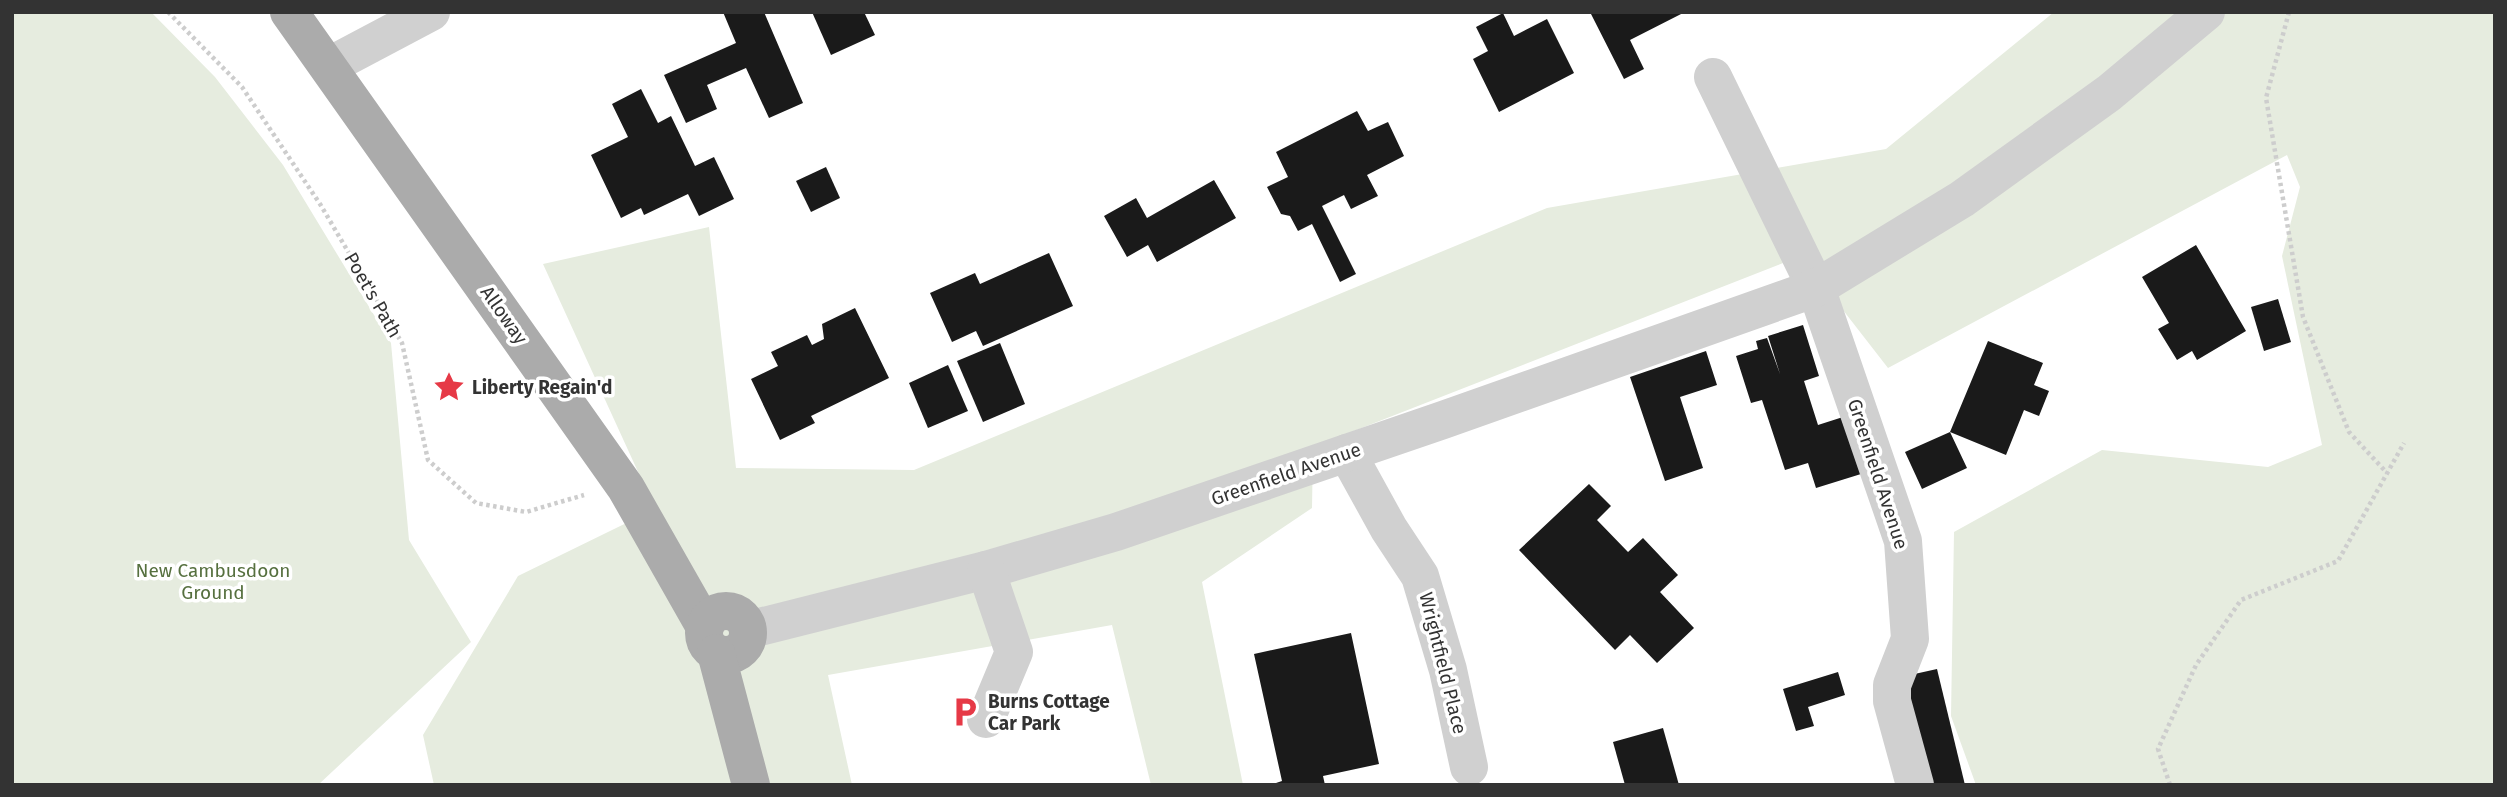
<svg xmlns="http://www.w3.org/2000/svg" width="2507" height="797" viewBox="0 0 2507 797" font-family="'Fira Sans',sans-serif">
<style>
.green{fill:#e6ecdf}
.building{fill:#1a1a1a}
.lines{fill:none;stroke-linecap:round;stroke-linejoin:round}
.path{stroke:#cdcdcd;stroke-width:4.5;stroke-dasharray:3.5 3.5;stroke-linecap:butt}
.minor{stroke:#d0d0d0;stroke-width:38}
.major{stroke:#ababab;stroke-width:38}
.labels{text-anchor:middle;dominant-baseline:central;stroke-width:7;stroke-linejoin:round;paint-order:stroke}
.street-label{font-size:19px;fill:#333;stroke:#fff}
.poi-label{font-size:19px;font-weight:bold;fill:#333;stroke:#fff;text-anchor:start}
.park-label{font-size:19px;fill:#56703f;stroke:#fff}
</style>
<rect width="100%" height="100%" fill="#fff"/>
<g class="green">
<path d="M12 12H151L215 77 283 165 391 343 409 540 471 642 318 785H12Z"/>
<path d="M2054 12H2495V785H1976L1951 716 1954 532 2102 450 2268 467 2322 445 2282 256 2300 187 2287 155 1888 368 1801 256 1313 447 1312 508 1202 582 1243 785H1151L1112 625 828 675 852 785H434L423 735 518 576 655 509 543 264 709 227 736 468 914 470 1547 208 1886 149Z"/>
</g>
<g class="building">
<path d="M723 12H764L803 103 769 118 746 68 707 85 717 109 686 123 664 75 736 43Z"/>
<path d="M812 12H864L875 35 831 55Z"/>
<path d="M1594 12H1685L1630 40 1644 69 1624 79 1591 14Z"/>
<path d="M1503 13 1514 36 1547 19 1574 73 1499 112 1473 59 1488 51 1476 27Z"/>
<path d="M641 89 658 123 671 116 695 166 714 157 734 199 699 216 688 194 644 215 641 208 621 218 591 155 628 137 612 104Z"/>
<path d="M1357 111 1368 131 1388 122 1404 156 1367 175 1378 196 1351 209 1344 195 1322 206 1356 274 1340 282 1312 224 1298 231 1290 216 1281 214 1267 187 1288 177 1276 152Z"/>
<path d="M826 167 840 198 811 212 796 181Z"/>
<path d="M1214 180 1236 218 1157 262 1148 245 1127 257 1104 216 1136 198 1147 218Z"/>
<path d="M2196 245 2246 331 2197 360 2192 351 2177 360 2158 329 2169 323 2142 277Z"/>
<path d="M1049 253 1073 306 983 346 976 331 952 342 930 293 975 273 980 284Z"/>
<path d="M2278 299 2291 342 2264 351 2251 307Z"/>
<path d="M855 308 889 378 811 416 815 423 780 440 751 379 778 366 771 352 807 335 812 345 824 339 822 324Z"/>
<path d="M1803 325 1819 376 1804 381 1818 425 1843 417 1861 474 1816 488 1808 463 1785 470 1762 400 1751 403 1736 356 1758 349 1756 341 1767 338 1780 374 1768 336Z"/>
<path d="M1988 341 2043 363 2034 385 2049 391 2039 416 2024 410 2006 455 1950 432 1967 468 1922 489 1905 452 1950 432Z"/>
<path d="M1000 343 1025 404 983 422 957 361Z"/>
<path d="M1706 351 1717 385 1680 397 1703 468 1665 481 1630 377Z"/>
<path d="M948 365 968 411 928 428 909 383Z"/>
<path d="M1589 484 1611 506 1597 520 1628 552 1643 538 1678 575 1660 592 1694 628 1657 663 1630 635 1615 650 1519 550Z"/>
<path d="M1351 633 1379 764 1323 776 1325 785H1270L1282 781 1254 654Z"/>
<path d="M1937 669 1965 785H1928L1901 677Z"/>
<path d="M1838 672 1845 695 1808 707 1814 726 1796 731 1783 689Z"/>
<path d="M1663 728 1679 785H1625L1613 742Z"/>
</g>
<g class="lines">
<g class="path">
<path d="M168 12 242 87 320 204 402 343 428 460 476 503 526 512 584 495"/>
<path d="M2289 12 2266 98 2303 317 2349 432 2387 473"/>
<path d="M2170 785 2158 749 2196 665 2241 600 2338 561 2404 443"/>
</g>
<g class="minor">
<path d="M329 66 431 12"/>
<path d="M1713 77 1816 288 1903 541 1910 639 1892 685V701L1915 785"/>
<path d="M1347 453 1389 529 1420 576 1448 670 1469 767"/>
<path d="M748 630 986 570 1116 532 1443 420 1816 288 1962 199 2109 93 2206 12"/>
<path d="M986 719 1014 652 986 570"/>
</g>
<g class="major">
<path d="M289 12 626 488 705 627"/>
<circle cx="726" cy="633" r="22"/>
<path d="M716 653 751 785"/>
</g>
</g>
<defs>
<symbol id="sight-bare" viewBox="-9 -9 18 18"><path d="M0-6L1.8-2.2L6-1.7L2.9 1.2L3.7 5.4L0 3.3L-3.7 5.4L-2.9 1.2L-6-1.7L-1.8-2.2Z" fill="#e63946" stroke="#fff" stroke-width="2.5" paint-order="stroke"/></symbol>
<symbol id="parking-bare" viewBox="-9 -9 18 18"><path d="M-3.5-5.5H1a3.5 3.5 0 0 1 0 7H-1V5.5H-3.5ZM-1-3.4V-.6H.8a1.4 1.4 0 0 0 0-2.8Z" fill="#e63946" stroke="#fff" stroke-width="2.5" paint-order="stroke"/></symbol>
</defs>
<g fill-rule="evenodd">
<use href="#sight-bare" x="427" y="365" width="44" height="44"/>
<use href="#parking-bare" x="943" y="690" width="44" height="44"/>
</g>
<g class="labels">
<g class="street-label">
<text transform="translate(373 295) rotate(60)">Poet's Path</text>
<text transform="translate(504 315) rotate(55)">Alloway</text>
<text transform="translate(1286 474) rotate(-19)">Greenfield Avenue</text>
<text transform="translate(1878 474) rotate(72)">Greenfield Avenue</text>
<text transform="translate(1443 663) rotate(76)">Wrightfield Place</text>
</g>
<g class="poi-label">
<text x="472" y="387">Liberty Regain'd</text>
<text x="988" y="701">Burns Cottage<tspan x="988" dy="22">Car Park</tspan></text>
</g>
<g class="park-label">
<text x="213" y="570">New Cambusdoon<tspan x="213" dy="22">Ground</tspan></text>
</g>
</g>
<rect width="2507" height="797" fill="none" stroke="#333333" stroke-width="28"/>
</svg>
